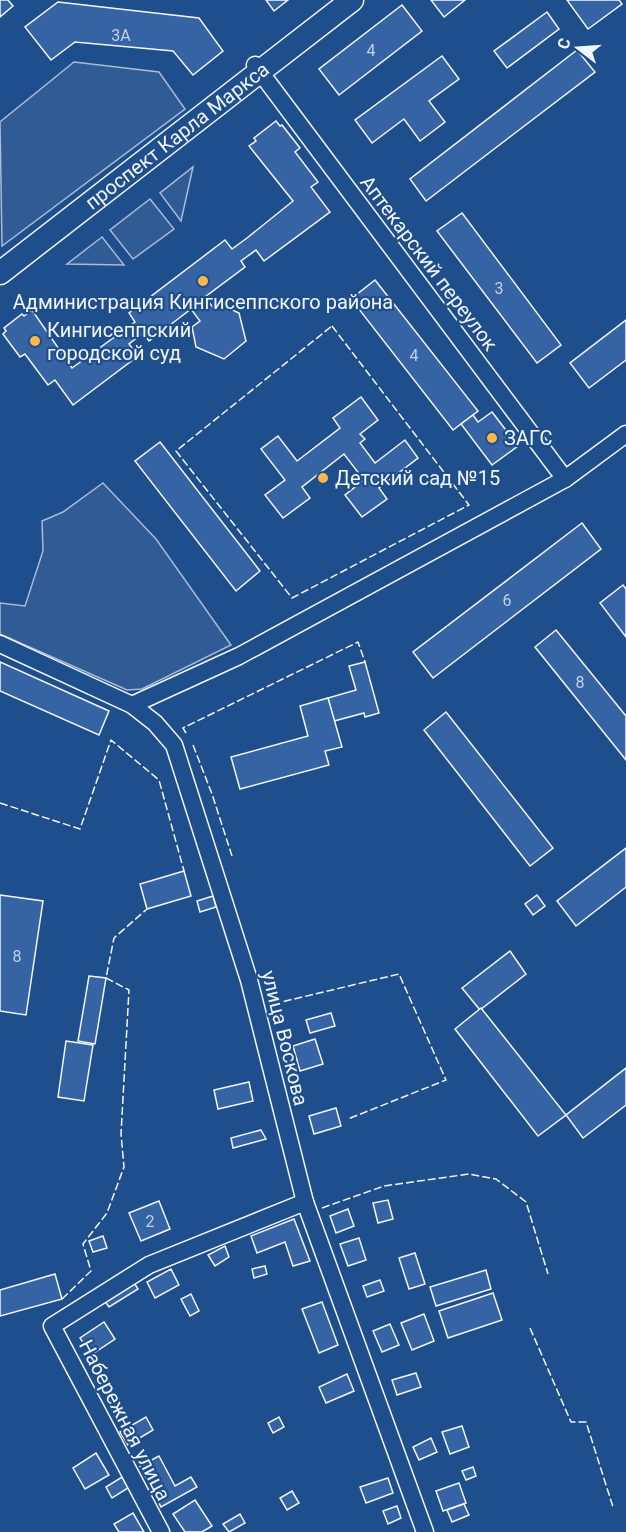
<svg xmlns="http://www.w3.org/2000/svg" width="626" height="1532" viewBox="0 0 626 1532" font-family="Roboto,sans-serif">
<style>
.green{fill:#305b95;stroke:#a8bbd7;stroke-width:1.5}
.building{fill:#3563a3;stroke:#f2f6ff;stroke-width:1.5}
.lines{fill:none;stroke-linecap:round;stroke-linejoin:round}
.minor-casing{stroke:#f2f6ff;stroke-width:19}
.major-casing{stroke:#f2f6ff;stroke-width:25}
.minor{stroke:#1f4e8c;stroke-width:16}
.major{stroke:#1f4e8c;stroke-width:22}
.fence{stroke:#f2f6ff;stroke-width:1.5;stroke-dasharray:8 3;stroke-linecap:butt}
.poi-dot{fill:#ffb74d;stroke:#1f4e8c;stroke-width:2}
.labels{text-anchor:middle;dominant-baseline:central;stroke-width:4.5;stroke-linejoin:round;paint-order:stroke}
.number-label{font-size:16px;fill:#c3d1e8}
.street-label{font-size:20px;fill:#f2f6ff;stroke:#1f4e8c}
.poi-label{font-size:20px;fill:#f2f6ff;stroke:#1f4e8c;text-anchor:start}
</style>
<rect width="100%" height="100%" fill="#1f4e8c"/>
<g class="green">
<path d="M74 62 159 72 185 109 2 246 0 122Z"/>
<path d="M193 167 181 221 160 193Z"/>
<path d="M150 199 174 229 133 259 110 230Z"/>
<path d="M102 237 124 265 67 264Z"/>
<path d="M103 483 156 539 231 645 142 689 127 690 0 634V603L25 606 43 551 42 521 63 512Z"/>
</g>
<g class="building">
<path d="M0 0H8L13 6 0 17Z"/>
<path d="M266 0H288L274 11Z"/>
<path d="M431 0H465L444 17Z"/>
<path d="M567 0H619L622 4 588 29Z"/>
<path d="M58 2 199 18 223 51 193 75 173 51 75 42 51 60 25 27Z"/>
<path d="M402 5 422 31 339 95 319 69Z"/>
<path d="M547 12 559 29 507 68 494 51Z"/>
<path d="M577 50 595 72 426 201 410 179Z"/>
<path d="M442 56 459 79 429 101 445 122 420 141 404 119 372 143 355 120Z"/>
<path d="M276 121 280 126 282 125 300 148 295 152 318 182 311 187 330 212 264 261 256 250 241 261 245 267 205 297 215 310 222 305 239 313 246 341 224 359 196 347 192 327 200 321 191 309 149 341 143 333 129 344 138 356 73 405 55 380 48 385 25 354 20 357 3 334 6 331 4 328 22 314 24 316 32 310 72 368 135 322 129 313 225 240 232 249 247 238 293 201 249 146 256 141 254 138Z"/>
<path d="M462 213 561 345 537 363 437 231Z"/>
<path d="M375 280 478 411 453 430 351 299Z"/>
<path d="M626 320V360L589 388 570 363Z"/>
<path d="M361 397 378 420 360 434 365 439 360 443 375 463 405 440 418 458 379 488 387 499 362 517 345 495 364 480 344 454 302 487 310 498 283 518 265 495 285 480 261 449 278 436 297 461 340 428 333 418Z"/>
<path d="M492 412 518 446 492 465 461 424 473 415 478 422Z"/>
<path d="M160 442 260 571 236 591 135 461Z"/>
<path d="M582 523 601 549 433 678 413 652Z"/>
<path d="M623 585 626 589V637L600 603Z"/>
<path d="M556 630 626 716V760L535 647Z"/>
<path d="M0 662 109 711 99 735 0 691Z"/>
<path d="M365 662 379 713 365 717 364 713 334 721 328 698 356 690 349 666Z"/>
<path d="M328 698 342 747 325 751 329 765 240 789 231 757 308 736 300 706Z"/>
<path d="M446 712 553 848 530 866 424 730Z"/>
<path d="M626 848V887L576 926 557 901Z"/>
<path d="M184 871 191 896 147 909 140 884Z"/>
<path d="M0 895 43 901 26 1015 0 1011Z"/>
<path d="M537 895 545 906 533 915 525 904Z"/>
<path d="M213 896 216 907 200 912 197 901Z"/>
<path d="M510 951 526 974 480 1010 462 988Z"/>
<path d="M89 976 106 978 95 1044 78 1041Z"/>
<path d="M481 1008 566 1115 538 1136 455 1029Z"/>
<path d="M331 1013 335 1026 310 1033 306 1020Z"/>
<path d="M315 1039 323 1064 300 1071 293 1046Z"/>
<path d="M66 1041 93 1045 84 1101 58 1097Z"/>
<path d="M626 1068V1105L583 1138 566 1115Z"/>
<path d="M249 1082 253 1101 218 1109 214 1090Z"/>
<path d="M336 1108 341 1126 314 1134 309 1116Z"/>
<path d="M261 1130 266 1139 233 1148 231 1138Z"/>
<path d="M388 1200 393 1219 378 1223 373 1203Z"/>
<path d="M159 1201 170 1229 141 1241 129 1213Z"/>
<path d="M348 1209 354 1226 336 1233 330 1216Z"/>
<path d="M294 1219 310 1261 293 1266 285 1242 257 1253 251 1236Z"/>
<path d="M103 1236 107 1248 93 1252 89 1241Z"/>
<path d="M359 1238 366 1260 348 1266 340 1244Z"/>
<path d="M225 1246 229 1257 215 1266 208 1255Z"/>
<path d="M415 1253 425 1284 409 1289 399 1258Z"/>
<path d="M265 1266 267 1274 254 1278 252 1269Z"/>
<path d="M171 1269 179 1285 155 1298 147 1282Z"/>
<path d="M486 1270 491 1289 436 1306 430 1287Z"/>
<path d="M55 1274 62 1299 0 1316V1290Z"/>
<path d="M380 1280 384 1291 367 1297 363 1286Z"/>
<path d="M133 1281 138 1289 109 1307 104 1300Z"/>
<path d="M493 1293 502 1320 448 1338 439 1311Z"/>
<path d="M191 1294 199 1311 190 1316 181 1299Z"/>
<path d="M322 1302 338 1345 319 1353 302 1309Z"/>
<path d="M424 1314 434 1341 412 1350 401 1323Z"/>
<path d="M104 1322 115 1339 91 1355 80 1338Z"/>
<path d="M390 1324 399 1345 382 1352 373 1331Z"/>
<path d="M416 1373 421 1387 397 1395 392 1380Z"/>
<path d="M347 1374 354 1391 326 1403 319 1387Z"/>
<path d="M146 1417 153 1430 128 1445 120 1432Z"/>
<path d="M279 1417 284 1427 273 1433 268 1423Z"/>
<path d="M462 1426 469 1447 450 1454 442 1432Z"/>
<path d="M431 1438 437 1452 419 1460 413 1447Z"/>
<path d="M96 1453 109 1475 85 1489 73 1468Z"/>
<path d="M159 1456 175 1486 191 1477 197 1487 161 1507 140 1466Z"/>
<path d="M473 1467 476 1476 466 1480 462 1471Z"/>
<path d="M122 1477 128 1488 112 1498 106 1487Z"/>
<path d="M388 1478 393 1493 366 1503 360 1487Z"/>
<path d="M459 1483 466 1503 443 1511 436 1491Z"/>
<path d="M292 1491 299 1503 287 1510 280 1498Z"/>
<path d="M195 1500 212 1526 202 1532H185L173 1514Z"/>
<path d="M464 1504 469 1515 452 1522 447 1510Z"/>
<path d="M397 1506 401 1518 388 1524 383 1511Z"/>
<path d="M133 1513 144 1532H119L114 1524Z"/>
<path d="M240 1514 245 1523 229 1532 223 1524Z"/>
</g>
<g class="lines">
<defs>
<g id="minor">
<path d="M255 65 565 479"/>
<path d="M0 644 132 705 155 723 174 745 249 980 305 1202 425 1532"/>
<path d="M132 705 239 656 565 479 626 434"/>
<path d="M161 1532 52 1326 149 1265 305 1202"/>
</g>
<g id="major">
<path id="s1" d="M0 273 352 0"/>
</g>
</defs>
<use href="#minor" class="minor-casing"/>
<use href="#major" class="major-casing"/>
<use href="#minor" class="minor"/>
<use href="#major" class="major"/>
<g class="fence">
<path d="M332 326 469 505 292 598 176 451Z"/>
<path d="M186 733 183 728 358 642 365 662"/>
<path d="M193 745 212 794 232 856"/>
<path d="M0 803 80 829 111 740 159 780 184 871"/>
<path d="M273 1004 399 974 446 1080 348 1119"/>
<path d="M322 1208 384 1186 469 1174 496 1179 526 1202 548 1274"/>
<path d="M62 1299 91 1271 83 1244 107 1213 124 1167 121 1134 129 990 106 978 114 938 147 909"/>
<path d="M530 1328 571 1422H586L613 1507"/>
</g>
</g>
<g class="poi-dot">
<circle cx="203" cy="281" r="6"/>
<circle cx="35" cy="341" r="6"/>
<circle cx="492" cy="438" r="6"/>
<circle cx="323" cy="478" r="6"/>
</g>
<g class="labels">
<g class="number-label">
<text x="121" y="35">3А</text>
<text x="371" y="50">4</text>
<text x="499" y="288">3</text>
<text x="414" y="355">4</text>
<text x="507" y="600">6</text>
<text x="580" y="682">8</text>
<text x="17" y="956">8</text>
<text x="150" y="1221">2</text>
</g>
<g class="street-label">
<text stroke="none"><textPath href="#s1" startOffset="224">проспект Карла Маркса</textPath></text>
<text transform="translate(429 263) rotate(53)">Аптекарский переулок</text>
<text transform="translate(285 1038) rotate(76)">улица Воскова</text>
<text transform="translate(125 1420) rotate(63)">Набережная улица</text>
</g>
<g class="poi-label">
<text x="203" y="302" text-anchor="middle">Администрация Кингисеппского района</text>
<text x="47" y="330">Кингисеппский<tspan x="47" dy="23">городской суд</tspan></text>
<text x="504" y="438">ЗАГС</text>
<text x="335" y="478">Детский сад №15</text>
</g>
</g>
<g transform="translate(578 48) rotate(287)" stroke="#1f4e8c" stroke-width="4.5" paint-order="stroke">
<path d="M0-4.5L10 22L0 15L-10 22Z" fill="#f2f6ff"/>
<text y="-9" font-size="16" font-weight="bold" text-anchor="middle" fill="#f2f6ff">С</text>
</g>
</svg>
